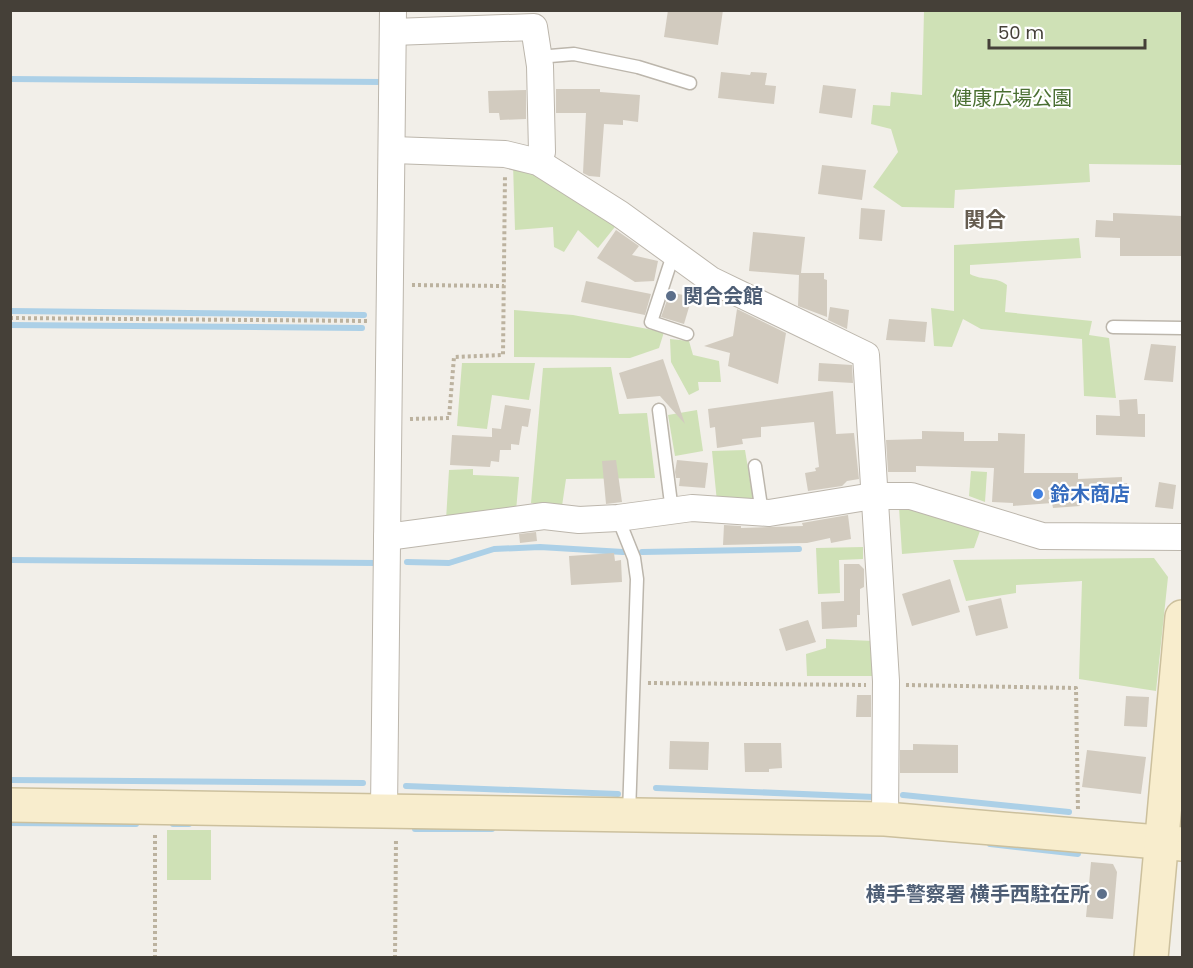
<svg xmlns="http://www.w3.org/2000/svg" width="1193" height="968" viewBox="0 0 1193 968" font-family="Poppins,'Noto Sans JP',sans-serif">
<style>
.green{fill:#cfe1b6}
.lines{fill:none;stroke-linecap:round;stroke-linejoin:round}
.stream{stroke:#acd0e7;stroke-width:6}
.building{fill:#d2cbbf}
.lane-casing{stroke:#bcb6ac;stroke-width:15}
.street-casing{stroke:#bcb6ac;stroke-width:28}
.secondary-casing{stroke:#ccc09d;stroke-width:36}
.path{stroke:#bcb29f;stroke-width:4;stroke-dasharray:3 3;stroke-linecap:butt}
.lane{stroke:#fff;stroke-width:12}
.street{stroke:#fff;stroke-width:26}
.secondary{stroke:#f8edcd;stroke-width:33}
.service-dot{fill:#5c6f8a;stroke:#fff;stroke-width:2}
.shop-dot{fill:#3f7fe0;stroke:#fff;stroke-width:2}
.labels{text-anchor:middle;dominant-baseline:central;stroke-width:4.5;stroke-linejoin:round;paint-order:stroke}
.park-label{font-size:20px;fill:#4a6f32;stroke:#fff}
.service-label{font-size:20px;font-weight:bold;fill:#4e5e75;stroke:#fff;text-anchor:start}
.shop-label{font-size:20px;font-weight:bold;fill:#366cbe;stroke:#fff;text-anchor:start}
.neighbourhood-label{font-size:21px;font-weight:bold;fill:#665d50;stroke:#fff}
</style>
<rect width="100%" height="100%" fill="#f2efe9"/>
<g class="green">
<path d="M924 11H1182V165L1089 164 1090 182 955 190 954 208 902 207 873 187 898 152 891 129 871 124 873 105 890 106 891 92 922 95Z"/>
<path d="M513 164 526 166 618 223 598 248 578 230 564 252 554 247 553 227 515 230Z"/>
<path d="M1079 238 1081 258 970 265V274C982 281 996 276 1007 285L1005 312 1092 321 1089 335 1109 338 1116 398 1084 396 1082 339 981 329 963 319 952 347 934 346 931 308 954 311V245Z"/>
<path d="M514 310 573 315 664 332 659 348 630 358 514 357Z"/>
<path d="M670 339 689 341 693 355 719 361 721 382H698L699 390 689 395 671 362Z"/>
<path d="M462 363H535L529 400 492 395 487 429 457 426Z"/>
<path d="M611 367 619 414 647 413 655 478 566 479 562 506 531 503 543 368Z"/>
<path d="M697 410 703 451 675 456 668 415Z"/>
<path d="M745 450 754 505 717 502 712 451Z"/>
<path d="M473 469V475L519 477 516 511 446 520 449 470Z"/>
<path d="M971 471 987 472 985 502 969 496Z"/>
<path d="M899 507 927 511 981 528 974 548 902 554Z"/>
<path d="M863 547V559L839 560 840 593 818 594 816 548Z"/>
<path d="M1154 558 1168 577 1156 691 1079 679 1082 581 1016 585V593L966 601 953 560Z"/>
<path d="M826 639 874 641 876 676H807L806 654 826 648Z"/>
<rect x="167" y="830" width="44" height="50"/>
</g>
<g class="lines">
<g class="stream">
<path d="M10 79 382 82"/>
<path d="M10 311 364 315"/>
<path d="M10 325 362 328"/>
<path d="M642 552 799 549"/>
<path d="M10 560 377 563"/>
<path d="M407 562 449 563 494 549 540 547 623 552"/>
<path d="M10 780 363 783"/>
<path d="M406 786 618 794"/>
<path d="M656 788 874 797"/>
<path d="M903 795 1069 812"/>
<path d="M10 823 136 824"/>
<path d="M173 824H189"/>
<path d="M415 829H492"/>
<path d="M990 844 1078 854"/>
</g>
</g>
<g class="building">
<path d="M668 10H723L718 45 664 37Z"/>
<path d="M721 72 750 75 751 72 767 73 765 85 776 86 774 104 718 98Z"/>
<path d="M823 85 856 89 852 118 819 113Z"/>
<path d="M556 89H600V92L640 95 638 122 623 120V125L604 124 600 177 589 176 583 173 586 113H556Z"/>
<path d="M526 90V119L500 120 499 113H489L488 91Z"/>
<path d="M822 165 866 170 862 200 818 194Z"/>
<path d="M861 208 885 210 882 241 859 239Z"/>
<path d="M1113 213 1182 216V256H1120V238L1095 237 1096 220 1113 221Z"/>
<path d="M616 230 639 246 632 255 658 261 654 281 635 282 597 258Z"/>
<path d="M753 232 805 237 801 273H824V279L827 280V317L798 306 799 275 749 271Z"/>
<path d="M586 281 651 294 645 315 581 302Z"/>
<path d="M670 292 692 297 684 324 661 317Z"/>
<path d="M830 307 849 310 847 329 828 320Z"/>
<path d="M737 309 786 333 778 384 728 366 730 353 704 346 733 336Z"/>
<path d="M889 319 927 322 925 342 886 340Z"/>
<path d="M1151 344 1176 346 1173 382 1144 380Z"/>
<path d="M663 359 670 380 685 424 660 396 627 399 619 373Z"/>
<path d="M819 363 852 365 853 383 818 381Z"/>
<path d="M833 391 836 434 854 433 859 479 847 481 842 486 808 491 805 473 816 471 815 468 819 467 814 422 761 427V437L742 439 743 444 717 448 715 427 710 428 708 409Z"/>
<path d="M1137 399 1138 414H1145V437L1096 435V415L1120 416 1119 400Z"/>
<path d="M505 405 531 409 528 427 522 426 519 445 511 444V450H500L499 462 491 461 490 467 450 465 452 435 492 437V428L501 429Z"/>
<path d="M922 431 964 432V441H998V433L1025 434 1024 473H1078V479L1122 477V484L1127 483 1129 500 1080 502V506L1053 508 1052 503 1013 506V503L992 502 994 468 916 466V472H888L886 440 922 439Z"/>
<path d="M616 460 622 502 606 504 602 461Z"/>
<path d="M677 460 708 463 705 488 679 486 680 478H676L675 472Z"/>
<path d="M1159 482 1176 485 1173 509 1155 507Z"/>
<path d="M848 515 851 539 831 543 830 538 807 543 723 545 724 525 741 526V528L803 526 802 523Z"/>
<path d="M536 532 537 541 520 543 519 534Z"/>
<path d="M614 553 615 561 621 560 622 582 571 585 569 556Z"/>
<path d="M844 564H859L864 569V587L860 589V615H857V627L822 629 821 602 844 601Z"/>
<path d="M950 579 960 612 912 626 902 594Z"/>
<path d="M1001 598 1008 628 976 636 968 606Z"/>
<path d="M808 620 816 642 786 651 779 629Z"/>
<path d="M857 695H871V717H856Z"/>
<path d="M1126 696 1149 697 1147 727 1124 726Z"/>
<path d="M670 741 709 742 708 770 669 769Z"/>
<path d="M744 743H781L782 768 769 769V772H745Z"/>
<path d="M913 744 958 745V773H900V750H913Z"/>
<path d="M1087 750 1146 757 1141 794 1082 787Z"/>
<path d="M1091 862 1113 864 1117 872 1113 919 1086 917Z"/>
</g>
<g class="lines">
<defs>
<g id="lane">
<path d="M538 57 574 54 638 67 690 83"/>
<path d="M673 255 651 322 687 334"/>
<path d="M1113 327 1182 328"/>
<path d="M659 410 672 511"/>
<path d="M755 466 762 513"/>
<path d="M618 518 634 558 637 579 629 814"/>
</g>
<g id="street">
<path d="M393 32 534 27 540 66 542 152 538 162"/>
<path d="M393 150 505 154 538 162 620 214 711 280 866 355 886 681 885 819"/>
<path d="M387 537 544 516 579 520 618 518 692 508 769 513 873 496H911L1042 536 1182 537"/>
<path d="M384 810 393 10"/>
</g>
<g id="secondary">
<path d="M10 805 885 819 1182 844"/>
<path d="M1151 958 1182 617"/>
</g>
</defs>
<use href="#lane" class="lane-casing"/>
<use href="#street" class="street-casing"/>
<use href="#secondary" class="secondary-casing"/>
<g class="path">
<path d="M412 285 504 286"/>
<path d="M10 318 367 321"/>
<path d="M410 419 449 418 454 357 503 355 505 175"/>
<path d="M648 683 866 685"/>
<path d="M906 685 1076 688 1078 811"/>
<path d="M155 958V832"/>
<path d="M395 958 396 838"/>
</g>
<use href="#lane" class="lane"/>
<use href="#street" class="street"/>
<use href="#secondary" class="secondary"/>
</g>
<g class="service-dot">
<circle cx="671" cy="296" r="6"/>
<circle cx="1102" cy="894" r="6"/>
</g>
<circle class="shop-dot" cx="1038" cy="494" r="6"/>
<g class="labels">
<g class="park-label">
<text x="1012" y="98">健康広場公園</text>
</g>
<g class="service-label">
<text x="683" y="296">関合会館</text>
<text x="1090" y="894" text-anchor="end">横手警察署 横手西駐在所</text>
</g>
<g class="shop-label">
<text x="1050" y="494">鈴木商店</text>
</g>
<g class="neighbourhood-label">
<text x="985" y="219">関合</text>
</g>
</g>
<rect width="1193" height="968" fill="none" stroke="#454038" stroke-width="24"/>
<path d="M989 39v9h156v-9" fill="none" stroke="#454038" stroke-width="3"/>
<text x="998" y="39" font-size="18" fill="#454038" stroke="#ffffff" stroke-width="4.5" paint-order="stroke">50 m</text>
</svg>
